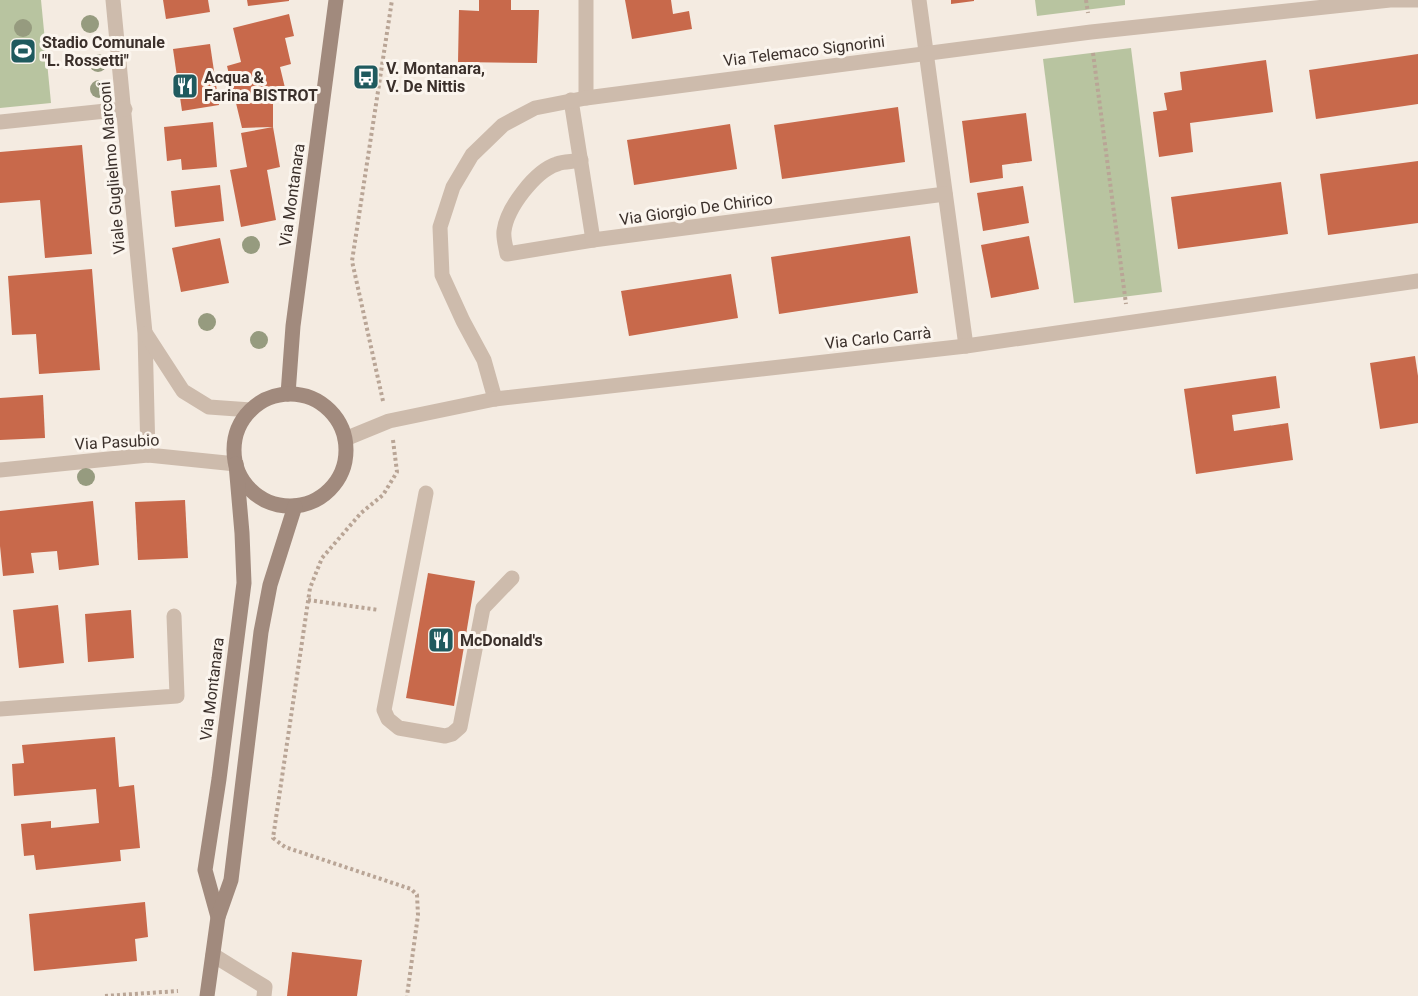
<svg xmlns="http://www.w3.org/2000/svg" width="1418" height="996" viewBox="0 0 1418 996" font-family="Roboto,sans-serif">
<style>
.green{fill:#b8c4a0}
.building{fill:#c8694b}
.lines{fill:none;stroke-linecap:round;stroke-linejoin:round}
.path{stroke:#b9a596;stroke-width:4;stroke-dasharray:3 3;stroke-linecap:butt}
.lane{stroke:#cdbbac;stroke-width:15}
.street{stroke:#cdbbac;stroke-width:15}
.secondary{stroke:#a18a7d;stroke-width:15}
.tree{fill:#969b7f}
.labels{text-anchor:middle;dominant-baseline:central;stroke-width:6;stroke-linejoin:round;paint-order:stroke}
.poi-label{font-size:16px;font-weight:bold;fill:#3b302b;stroke:#fbf5ee;text-anchor:start}
.street-label{font-size:16px;fill:#3b302b;stroke:#fbf5ee}
</style>
<rect width="100%" height="100%" fill="#f4ebe1"/>
<g class="green">
<path d="M0 0H41L51 103 0 108Z"/>
<path d="M1035 0H1125V5L1037 16Z"/>
<path d="M1131 48 1162 292 1074 303 1043 59Z"/>
</g>
<g class="building">
<path d="M163 0H208L210 12 166 19Z"/>
<path d="M247 0H289V1L248 6Z"/>
<path d="M479 0H511V10H539L537 63 458 62 459 10 479 11Z"/>
<path d="M625 0H671L673 14 689 11 692 29 632 39Z"/>
<path d="M951 0H974V1L951 4Z"/>
<path d="M289 14 294 36 285 38 291 64 280 67 286 92 273 95V127L280 167 267 170 276 220 241 227 230 170 247 167 241 133 273 127 242 128 227 66 241 62 233 28Z"/>
<path d="M210 44 219 105 182 111 173 49Z"/>
<path d="M1418 54V104L1316 119 1309 70Z"/>
<path d="M1266 60 1273 112 1190 123 1193 152 1159 157 1153 112 1167 110 1164 93 1182 90 1180 72Z"/>
<path d="M898 107 905 162 782 179 774 125Z"/>
<path d="M1026 113 1032 161 1002 165 1003 178 970 183 962 121Z"/>
<path d="M213 122 217 167 182 170 181 159 167 161 164 127Z"/>
<path d="M730 124 737 169 634 185 627 140Z"/>
<path d="M82 145 92 254 45 258 40 200 0 203V152Z"/>
<path d="M1418 161V223L1328 235 1320 174Z"/>
<path d="M1281 182 1288 234 1178 249 1171 197Z"/>
<path d="M220 185 224 221 175 227 171 191Z"/>
<path d="M1023 186 1029 223 983 231 977 193Z"/>
<path d="M910 236 918 293 779 314 771 257Z"/>
<path d="M1029 236 1039 289 991 298 981 245Z"/>
<path d="M220 238 229 283 181 292 172 248Z"/>
<path d="M92 269 100 370 39 374 36 334 12 335 8 276Z"/>
<path d="M731 274 738 318 629 336 621 291Z"/>
<path d="M1415 356 1418 376V423L1380 429 1370 363Z"/>
<path d="M1276 376 1280 408 1232 415 1234 431 1288 423 1293 460 1196 474 1184 389Z"/>
<path d="M43 395 45 438 0 440V398Z"/>
<path d="M185 500 188 558 138 560 135 502Z"/>
<path d="M93 501 99 565 59 570 57 551 31 553 34 573 3 576 0 546V511Z"/>
<path d="M428 573 475 581 454 706 406 698Z"/>
<path d="M58 605 64 663 19 668 13 610Z"/>
<path d="M131 610 134 658 88 662 85 614Z"/>
<path d="M115 737 119 787 134 785 140 848 120 850 121 861 36 870 34 855 24 856 21 824 51 821V828L99 823 96 789 14 796 12 764 24 763 22 745Z"/>
<path d="M145 902 148 937 135 939 137 961 34 971 29 914Z"/>
<path d="M292 952 362 960 357 996H287Z"/>
</g>
<g class="lines">
<g class="path">
<path d="M1086 0 1088 13"/>
<path d="M1093 53 1126 304"/>
<path d="M383 401 352 261 392 0"/>
<path d="M393 440 397 472 383 495 361 513 322 558 310 588 273 838 285 847 411 889 417 895 418 915 407 996"/>
<path d="M308 600 379 610"/>
<path d="M105 996 178 991"/>
</g>
<g class="lane">
<path d="M581 160C573 162 564 161 557 164 535 171 507 208 504 231 503 238 506 247 507 254L593 240"/>
<path d="M426 493 384 710 388 719 399 728 445 736 452 734 460 727 483 608 512 578"/>
<path d="M213 955 265 987 264 996"/>
</g>
<g class="street">
<path d="M113 0 145 333 148 455"/>
<path d="M919 0 966 346"/>
<path d="M586 98V0"/>
<path d="M571 100 593 240 945 194"/>
<path d="M0 122 125 109"/>
<path d="M146 334 183 391 209 407 251 410"/>
<path d="M495 399 484 360 463 321 442 275 440 227 453 187 472 155 503 125 535 108 586 98 1091 32 1390 0H1418"/>
<path d="M345 439 389 421 495 399 966 346 1418 281"/>
<path d="M0 470 148 455 236 464"/>
<path d="M0 709 177 696 174 616"/>
</g>
<g class="secondary">
<path d="M288 394 293 326 336 0"/>
<circle cx="290" cy="450" r="56"/>
<path d="M218 917 205 870 219 779 244 583 242 533 236 464"/>
<path d="M207 996 218 917 231 880 261 632 270 585 295 506"/>
</g>
</g>
<g class="tree">
<circle cx="90" cy="24" r="9"/>
<circle cx="23" cy="28" r="9"/>
<circle cx="98" cy="63" r="9"/>
<circle cx="99" cy="89" r="9"/>
<circle cx="251" cy="245" r="9"/>
<circle cx="207" cy="322" r="9"/>
<circle cx="259" cy="340" r="9"/>
<circle cx="86" cy="477" r="9"/>
</g>
<defs>
<symbol id="stadium-square" viewBox="-11 -11 22 22"><rect x="-9" y="-9" width="18" height="18" rx="4" fill="#1f5a5e" stroke="#fbf5ee"/><path d="M0-5a6.5 5 0 1 0 0 10a6.5 5 0 1 0 0-10ZM-3.5-1.8h7v3.6h-7Z" fill="#fff"/></symbol>
<symbol id="bus-square" viewBox="-11 -11 22 22"><rect x="-9" y="-9" width="18" height="18" rx="4" fill="#1f5a5e" stroke="#fbf5ee"/><path d="M-5-6H5V4H4V6H2V4H-2V6H-4V4H-5ZM-3.5-4V0h7V-4ZM-3.5 1.2v1.5H-2V1.2ZM2 1.2v1.5H3.5V1.2Z" fill="#fff"/></symbol>
<symbol id="restaurant-square" viewBox="-11 -11 22 22"><rect x="-9" y="-9" width="18" height="18" rx="4" fill="#1f5a5e" stroke="#fbf5ee"/><path d="M-5-6h1v4h1v-4h1v4h1v-4h1v5L-1.5 .5V6h-2V.5L-5-1ZM5-6V6H3V1.5H1.5Q1.5-4 5-6Z" fill="#fff"/></symbol>
</defs>
<g fill-rule="evenodd">
<use href="#stadium-square" x="8" y="36" width="30" height="30"/>
<use href="#bus-square" x="351" y="62" width="30" height="30"/>
<use href="#restaurant-square" x="170" y="71" width="30" height="30"/>
<use href="#restaurant-square" x="426" y="625" width="30" height="30"/>
</g>
<g class="labels">
<g class="poi-label">
<text x="42" y="42">Stadio Comunale<tspan x="42" dy="18">"L. Rossetti"</tspan></text>
<text x="386" y="68">V. Montanara,<tspan x="386" dy="18">V. De Nittis</tspan></text>
<text x="204" y="77">Acqua &amp;<tspan x="204" dy="18">Farina BISTROT</tspan></text>
<text x="460" y="640">McDonald's</text>
</g>
<g class="street-label">
<text transform="translate(804 51) rotate(-7)">Via Telemaco Signorini</text>
<text transform="translate(112 168) rotate(-95)">Viale Guglielmo Marconi</text>
<text transform="translate(292 195) rotate(-82)">Via Montanara</text>
<text transform="translate(696 209) rotate(-8)">Via Giorgio De Chirico</text>
<text transform="translate(878 338) rotate(-6)">Via Carlo Carrà</text>
<text transform="translate(117 442) rotate(-3)">Via Pasubio</text>
<text transform="translate(212 689) rotate(-83)">Via Montanara</text>
</g>
</g>
</svg>
